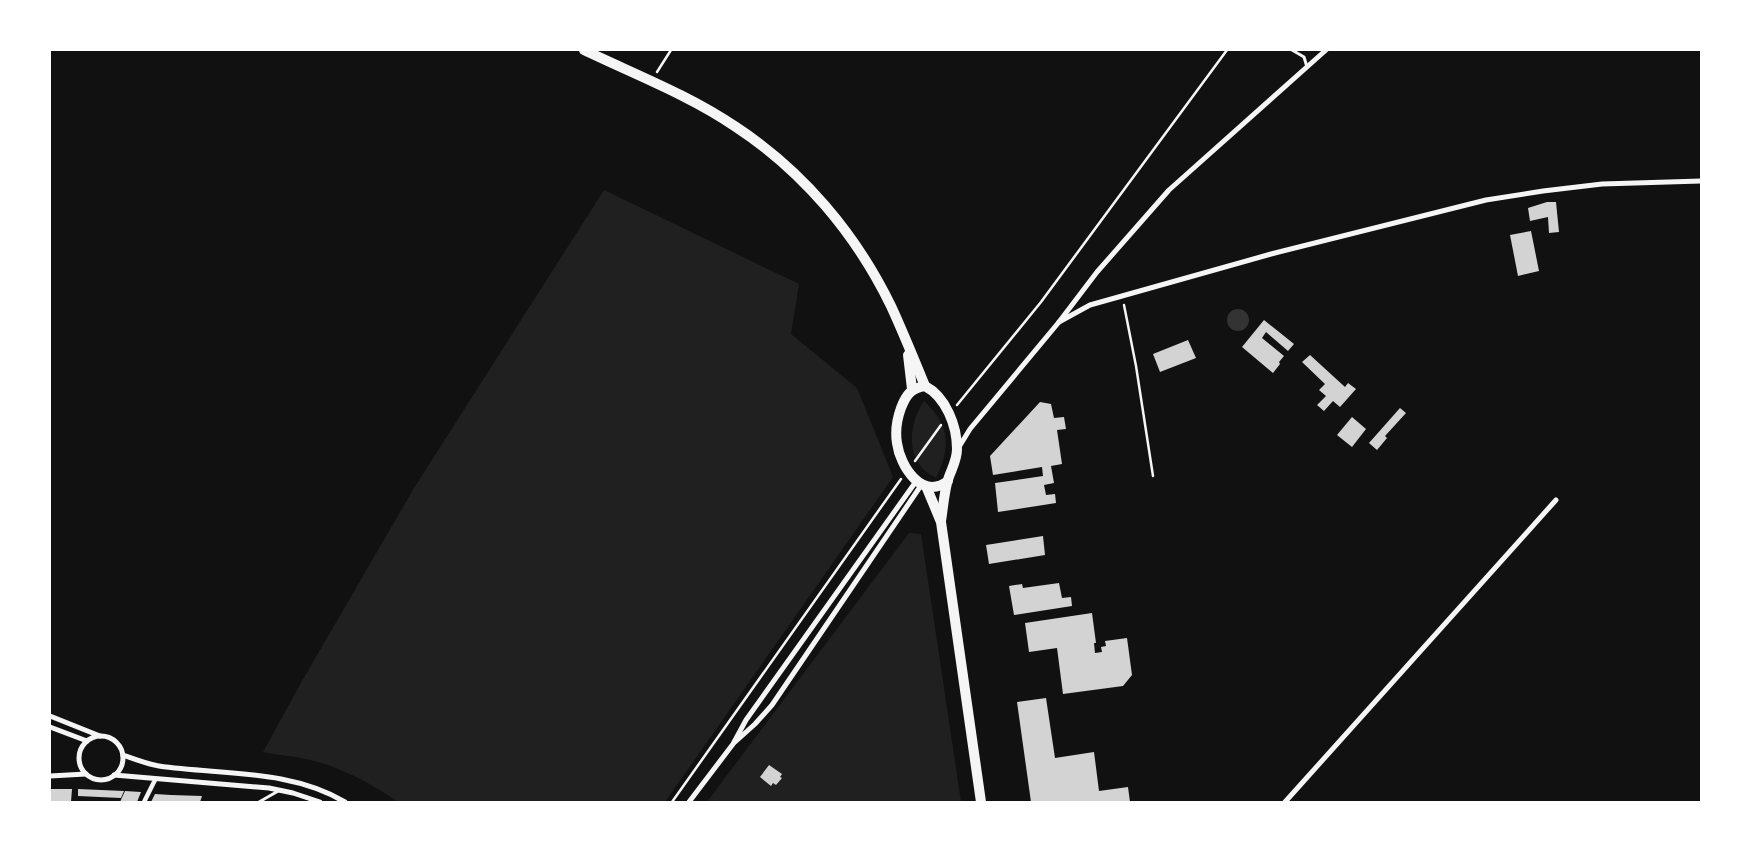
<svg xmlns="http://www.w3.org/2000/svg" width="1751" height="852" viewBox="0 0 1751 852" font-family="'IBM Plex Serif',serif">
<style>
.green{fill:#202020}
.water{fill:#333}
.building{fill:#d3d3d3}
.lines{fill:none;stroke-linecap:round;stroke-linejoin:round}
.path{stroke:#f5f5f5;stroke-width:2.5}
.service{stroke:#f5f5f5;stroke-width:3}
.pedestrian{stroke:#f5f5f5;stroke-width:4.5}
.minor{stroke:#f5f5f5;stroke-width:5}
.primary{stroke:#f5f5f5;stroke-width:10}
</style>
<rect width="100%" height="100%" fill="#111"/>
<g class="green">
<path d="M604 190 799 284 791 334 857 388 893 477 665 802H398C373 784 336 765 306 759 292 756 277 755 263 752L302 681 414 488Z"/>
<path d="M924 401C950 425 951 447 936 478 905 463 907 426 924 401Z"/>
<path d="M909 533 921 534 961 802H707Z"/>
</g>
<circle class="water" cx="1238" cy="320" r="11"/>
<g class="building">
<path d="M1547 202H1556L1559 232 1549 233 1548 217 1530 221 1528 208Z"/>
<path d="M1531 231 1539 271 1518 276 1510 235Z"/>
<path d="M1264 320 1294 344 1288 351 1266 332 1262 338 1284 356 1279 362 1280 364 1273 373 1242 347Z"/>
<path d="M1188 340 1196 358 1160 372 1153 354Z"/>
<path d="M1310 355 1345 387 1348 383 1356 389 1340 407 1333 401 1324 411 1317 405 1326 396 1319 390 1325 384 1302 362Z"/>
<path d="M1040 402 1051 404 1054 418 1064 417 1066 429 1057 430 1062 464 1051 466 1054 483 1044 485 1046 495 1055 494 1056 503 998 512 995 483 1043 476 1042 467 993 475 990 456Z"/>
<path d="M1400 408 1406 413 1385 436 1387 438 1377 450 1369 443Z"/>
<path d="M1352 417 1366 429 1352 447 1337 435Z"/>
<path d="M1043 536 1045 555 989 564 986 545Z"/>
<path d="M1059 583 1062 598 1071 597 1072 606 1014 615 1009 586 1022 584 1023 588Z"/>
<path d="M1092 613 1096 643H1094L1095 653 1102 652 1101 647 1106 646 1105 641 1127 638 1132 675 1123 686 1063 694 1057 648 1029 652 1025 623Z"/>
<path d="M1046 698 1055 758 1094 752 1099 791 1128 787 1130 802H1031L1017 702Z"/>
<path d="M769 765 782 774 780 777 782 778 776 785 773 783 771 786 760 777Z"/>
<path d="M50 789H72L71 802H50Z"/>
<path d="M78 789 124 791 121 798 78 796Z"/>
<path d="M125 791 141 792 137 802H120Z"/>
<path d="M155 794 171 795 202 796 200 802H151Z"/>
</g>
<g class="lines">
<g class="path">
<path d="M657 72 671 50"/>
<path d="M1124 305 1136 366 1153 476"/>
<path d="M957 405 1041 302 1227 50"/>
<path d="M915 461 941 425"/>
<path d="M672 802 901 479"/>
</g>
<g class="service">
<path d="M1292 50 1304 57 1307 67"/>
<path d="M259 802 280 790"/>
</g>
<path class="pedestrian" d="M144 802 155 780"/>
<g class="minor">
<path d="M1059 322 1090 305 1122 296 1271 254 1486 200 1543 191 1602 184 1701 181"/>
<path d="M959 447 970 429 1059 322 1097 272 1169 190 1326 50"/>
<path d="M50 716 100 736"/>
<path d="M50 727 87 741"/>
<circle cx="101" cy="758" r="22"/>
<path d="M735 742 755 724 772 705 922 484"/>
<path d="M123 755C134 759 147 764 159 766 221 775 290 769 345 802"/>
<path d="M114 775 269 788 293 793 320 802"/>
<path d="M50 776 86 774"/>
<path d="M689 802 733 744 746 720 917 480"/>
<path d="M1285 802 1556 500"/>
</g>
<g class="primary">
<path d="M584 50C634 74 689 95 736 127 803 171 856 234 891 306 903 332 914 359 925 386"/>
<path d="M908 355 912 389"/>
<path d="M926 486 941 522 981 802"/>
<path d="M941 521C943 508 944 495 947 483 950 471 957 462 957 449 957 426 946 397 925 386 911 388 906 395 901 408 897 419 895 431 897 443 900 466 922 501 948 481"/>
</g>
</g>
<rect width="1751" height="852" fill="none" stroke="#ffffff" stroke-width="102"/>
</svg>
